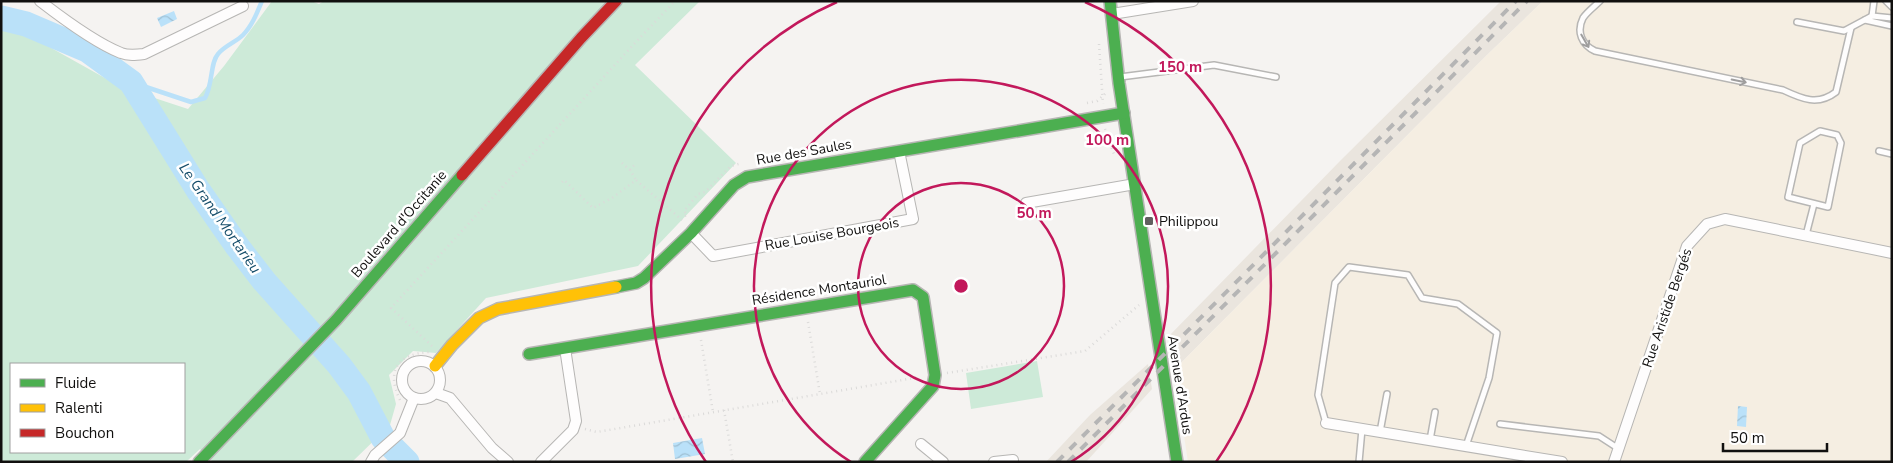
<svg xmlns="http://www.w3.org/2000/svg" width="1893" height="463" viewBox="0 0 1893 463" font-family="'Nunito Sans',sans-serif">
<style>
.built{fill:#eae5de}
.industrial{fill:#f5eee2}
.grass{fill:#cdead8;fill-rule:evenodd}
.water{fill:url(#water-waves)}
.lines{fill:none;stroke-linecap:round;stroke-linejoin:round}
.stream{stroke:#bae1f9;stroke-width:4.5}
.river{stroke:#bae1f9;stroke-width:25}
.lane-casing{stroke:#b7b6b4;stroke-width:8}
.street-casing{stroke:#b7b6b4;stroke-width:12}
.fast-casing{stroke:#b7b6b4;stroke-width:14}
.slow-casing{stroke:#b7b6b4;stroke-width:14}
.jam-casing{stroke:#b7b6b4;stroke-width:14}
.path{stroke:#dbdad9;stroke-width:2.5;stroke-dasharray:1 4;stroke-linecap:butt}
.lane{stroke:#fefdfd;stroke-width:5}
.street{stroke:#fefdfd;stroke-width:10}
.fast{stroke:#4caf50;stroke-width:11}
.slow{stroke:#ffc107;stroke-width:11}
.jam{stroke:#c62828;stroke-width:11}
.rail{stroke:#b5b5b5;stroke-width:4;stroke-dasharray:9 9;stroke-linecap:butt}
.oneway{stroke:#9f9e9e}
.ring{fill:none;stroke:#c2185b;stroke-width:2.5}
.poi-dot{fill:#615f5e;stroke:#fff;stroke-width:2}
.labels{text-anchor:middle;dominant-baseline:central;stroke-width:5;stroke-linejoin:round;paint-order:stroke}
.street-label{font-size:14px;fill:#11100f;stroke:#fff}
.poi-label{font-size:14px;fill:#11100f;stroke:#fff;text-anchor:start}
.water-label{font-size:15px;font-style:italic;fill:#164e6b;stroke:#fff}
.centre{fill:#c2185b;stroke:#fff;stroke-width:2.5}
.ring-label{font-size:15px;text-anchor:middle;font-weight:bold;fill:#c2185b;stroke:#fff;stroke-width:5;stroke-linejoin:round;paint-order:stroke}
</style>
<defs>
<pattern id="water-waves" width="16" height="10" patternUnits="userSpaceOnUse" patternTransform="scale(1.25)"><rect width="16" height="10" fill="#bae1f9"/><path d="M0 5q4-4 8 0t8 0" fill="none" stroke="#9fc0d4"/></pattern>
</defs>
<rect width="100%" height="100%" fill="#f5f3f1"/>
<g class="built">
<path d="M1501 1H1543L1487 55 1174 370 1168 337 1340 161Z"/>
<path d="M1148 364 1152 389 1086 462H1046L1090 415Z"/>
</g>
<path class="industrial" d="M1543 1H1892V462H1188L1174 370 1487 55Z"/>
<g class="grass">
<path d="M272 1H311L319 4 324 1H700L635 65 736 163 638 266 486 298 436 353 413 351 389 375 396 404 390 425 352 462H213L200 449 186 462H1V25L12 26 121 87 188 109 224 66ZM11 364H184V452H11Z"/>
<path d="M1037 361 1043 397 971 409 966 373Z"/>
</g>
<g class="water">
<path d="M174 11 177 19 161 27 157 18Z"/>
<path d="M1738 406 1747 407 1746 427 1737 426Z"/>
<path d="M702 438 705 454 675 459 673 443Z"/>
</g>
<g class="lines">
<path class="stream" d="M131 82 191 102 205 98C213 84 210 63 218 54 224 46 236 42 243 35 252 26 257 13 262 1"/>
<path class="river" d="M1 18 26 24 87 50 131 82 198 190 237 246 264 281 339 365 359 392 383 438 407 462"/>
<defs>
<g id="lane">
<path d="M1600 1C1595 6 1587 12 1583 18 1576 32 1582 45 1595 51L1783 90C1802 99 1818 106 1836 92L1851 28"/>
<path d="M1886 1 1892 7"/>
<path d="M1872 16 1874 1"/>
<path d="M1865 20 1892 26"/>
<path d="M1797 22 1844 31 1872 16 1892 18"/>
<path d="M1120 77 1214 65 1276 77"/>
<path d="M1820 131 1837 135 1841 143 1828 207 1788 197 1800 143Z"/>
<path d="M1879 151 1892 154"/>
<path d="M1806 235 1814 204"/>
<path d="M1326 423 1318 395 1335 283 1349 267 1408 275 1422 298 1458 304 1497 333 1489 378 1466 446"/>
<path d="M1500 424 1599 436 1619 449"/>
<path d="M1380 432 1387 394"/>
<path d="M1430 440 1435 412"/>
<path d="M1359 462 1362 429"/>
</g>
<g id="street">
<path d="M40 1C62 18 96 43 121 53 128 56 136 55 144 54L243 6"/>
<path d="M1112 14 1193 1"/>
<path d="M1026 203 1135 184"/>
<path d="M691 233 713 256 913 219 899 151"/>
<circle cx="421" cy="380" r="19"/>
<path d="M436 393 450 398 492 448 508 462"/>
<path d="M1326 423 1562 462"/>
<path d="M921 444 943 462"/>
<path d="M371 462 375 455 400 433 414 398"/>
<path d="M541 462 573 430 576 421 565 348"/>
<path d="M994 462 1013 460"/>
<path d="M1614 462 1687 246 1707 224 1725 219 1892 253"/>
</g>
<g id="fast">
<path d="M1110 1 1119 83 1177 462"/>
<path d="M616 287 636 283 644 278 691 233 734 185 747 177 1124 113"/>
<path d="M529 354 913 290 923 297 935 375 933 386 865 462"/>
<path d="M199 462 336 320 462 175"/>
</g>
<path id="slow" d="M435 366 452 345 479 318 498 309 616 287"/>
<path id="jam" d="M462 175 581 38 616 1"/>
</defs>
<use href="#lane" class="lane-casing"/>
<use href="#street" class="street-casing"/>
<use href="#fast" class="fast-casing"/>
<use href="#slow" class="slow-casing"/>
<use href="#jam" class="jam-casing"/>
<g class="path">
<path d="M1099 44 1103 104"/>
<path d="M1087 103 1097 101 1106 93"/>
<path d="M1105 129 1115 157"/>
<path d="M622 163 630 170 636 180"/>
<path d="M630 170 636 163"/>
<path d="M562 182 564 180 593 208 612 198 636 180 682 220"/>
<path d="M685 216 687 215 684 211 698 194 705 192 731 166 742 163"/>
<path d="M808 322 820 394"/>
<path d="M701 340 713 412"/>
<path d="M432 346 391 308 635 43 675 1"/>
<path d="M947 373 1085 351 1139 305"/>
<path d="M400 400C386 371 397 354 429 352"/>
<path d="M724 410 733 462"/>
<path d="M585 429 597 432 920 377"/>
</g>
<use href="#lane" class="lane"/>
<use href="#street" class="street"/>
<use href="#fast" class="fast"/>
<use href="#slow" class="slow"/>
<use href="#jam" class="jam"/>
<g class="rail">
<path d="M1057 462 1516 1"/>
<path d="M1068 462 1527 1"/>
</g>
</g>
<defs><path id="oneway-shaft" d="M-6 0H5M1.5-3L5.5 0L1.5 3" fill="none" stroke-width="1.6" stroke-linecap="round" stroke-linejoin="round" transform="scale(1.25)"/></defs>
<g class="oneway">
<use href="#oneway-shaft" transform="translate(1585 41) rotate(60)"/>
<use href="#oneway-shaft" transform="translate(1739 81) rotate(12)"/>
</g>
<g class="ring">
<circle cx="961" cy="286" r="103"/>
<path d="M851 462A207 207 0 1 1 1071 462"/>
<path d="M706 462A310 310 0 0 1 837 2M1085 2A310 310 0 0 1 1216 462"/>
</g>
<rect class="poi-dot" x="1144" y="216" width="10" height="10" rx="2.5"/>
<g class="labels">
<g class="street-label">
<text transform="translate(804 152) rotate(-10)">Rue des Saules</text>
<text transform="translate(399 224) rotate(-49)">Boulevard d'Occitanie</text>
<text transform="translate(832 234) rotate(-10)">Rue Louise Bourgeois</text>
<text transform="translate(819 290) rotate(-9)">Résidence Montauriol</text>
<text transform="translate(1667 308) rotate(-71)">Rue Aristide Bergés</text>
<text transform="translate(1180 385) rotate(81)">Avenue d'Ardus</text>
</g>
<g class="poi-label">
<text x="1159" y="221">Philippou</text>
</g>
<g class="water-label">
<text transform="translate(220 218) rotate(55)">Le Grand Mortarieu</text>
</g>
</g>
<circle cx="961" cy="286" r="8" class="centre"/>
<g class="ring-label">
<text x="1180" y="72">150 m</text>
<text x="1107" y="145">100 m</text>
<text x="1034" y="218">50 m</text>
</g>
<rect width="1893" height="463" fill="none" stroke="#11100f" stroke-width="5"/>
<rect x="10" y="363" width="175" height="90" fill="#ffffff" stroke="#a09f9f"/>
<rect x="20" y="379" width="25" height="8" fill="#4caf50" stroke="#a09f9f"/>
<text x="55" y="388" font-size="15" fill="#11100f">Fluide</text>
<rect x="20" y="404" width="25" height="8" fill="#ffc107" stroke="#a09f9f"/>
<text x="55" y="413" font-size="15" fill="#11100f">Ralenti</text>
<rect x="20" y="429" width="25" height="8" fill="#c62828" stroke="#a09f9f"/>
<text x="55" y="438" font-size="15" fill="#11100f">Bouchon</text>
<path d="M1723 443v8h104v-8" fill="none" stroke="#11100f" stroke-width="2.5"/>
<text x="1730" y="443" font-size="15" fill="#11100f" stroke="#ffffff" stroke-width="4" paint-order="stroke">50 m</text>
</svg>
